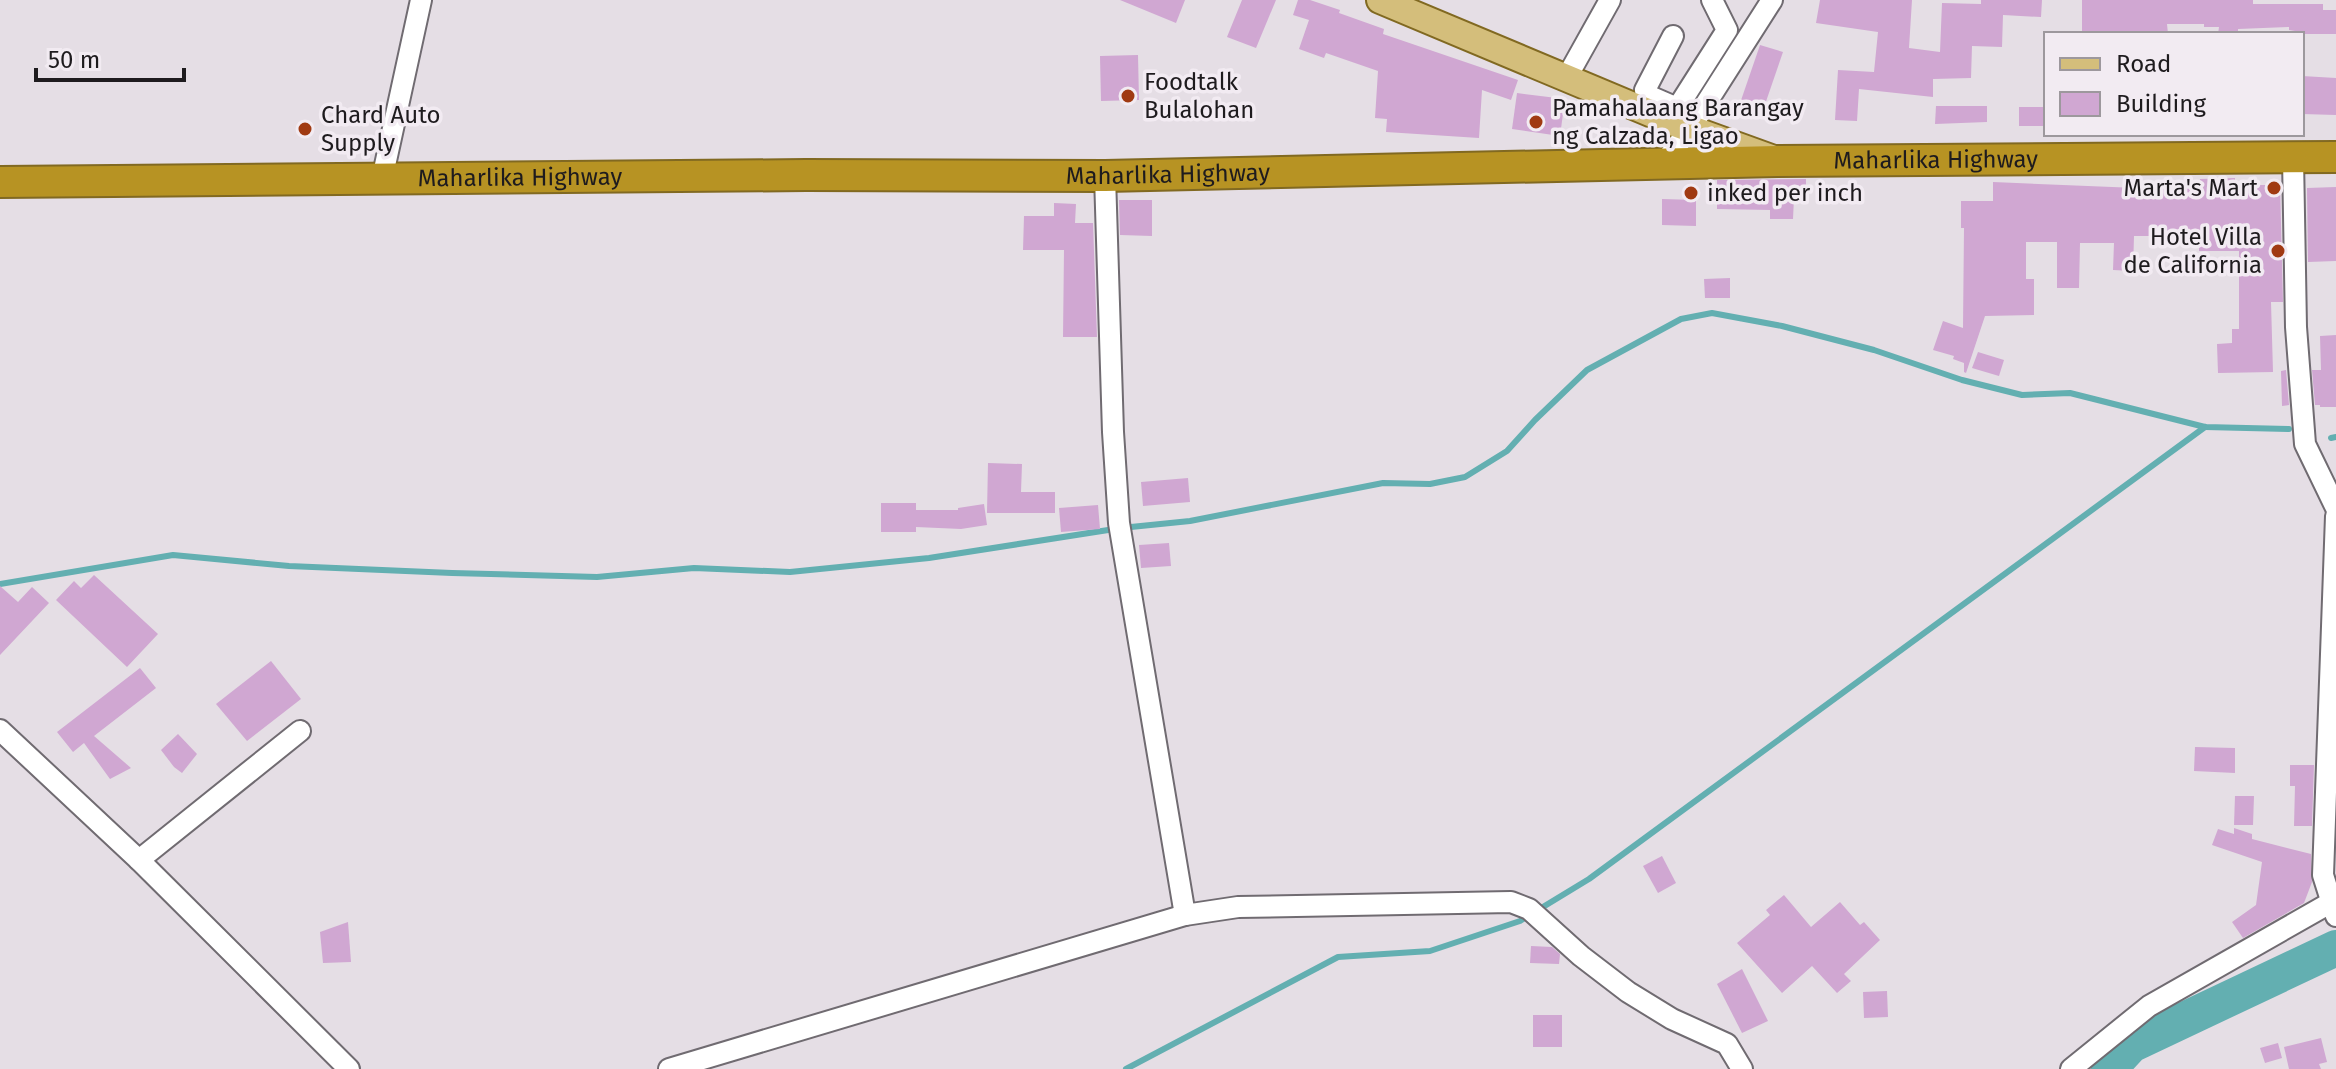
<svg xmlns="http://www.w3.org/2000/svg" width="2336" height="1069" viewBox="0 0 2336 1069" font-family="'Fira Sans',sans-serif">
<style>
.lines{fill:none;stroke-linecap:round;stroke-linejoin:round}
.stream{stroke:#63afb1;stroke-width:6}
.river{stroke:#63afb1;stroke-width:36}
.building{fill:#d0a7d2}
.minor-casing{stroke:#706b71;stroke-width:24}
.major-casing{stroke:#816921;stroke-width:30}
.highway-casing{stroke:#816921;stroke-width:34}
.minor{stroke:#fff;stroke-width:20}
.major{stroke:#d4be7b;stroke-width:26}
.highway{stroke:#b79323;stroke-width:30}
.poi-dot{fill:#a03a12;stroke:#f2ebf2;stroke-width:3}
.labels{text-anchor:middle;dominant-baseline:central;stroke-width:7;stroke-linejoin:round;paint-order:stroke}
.poi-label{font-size:24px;fill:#1e1b1e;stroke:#f2ebf2;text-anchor:start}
.street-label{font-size:24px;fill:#1e1b1e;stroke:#f2ebf2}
</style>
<rect width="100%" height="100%" fill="#e5dee5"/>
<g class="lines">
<g class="stream">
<path d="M2331 438 2336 437"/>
<path d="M0 584 173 555 289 566 452 573 597 577 694 568 790 572 929 558 1121 528 1190 521 1383 483 1430 484 1465 477 1507 451 1535 420 1587 370 1681 319 1712 313 1782 326 1874 350 1962 380 2022 395 2070 393 2205 427 2289 429"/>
<path d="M1126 1069 1338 957 1430 951 1520 921 1589 879 2205 427"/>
</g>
<path class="river" d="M2109 1069 2131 1045 2336 948"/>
</g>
<g class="building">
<path d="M1120 0H1185L1176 23Z"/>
<path d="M1242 0H1276L1256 48 1227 37Z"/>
<path d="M1298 0H1310L1340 10 1339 13 1384 29 1383 34 1518 80 1511 100 1482 90 1479 138 1386 132 1387 119 1375 118 1378 71 1326 53 1324 58 1299 49 1309 20 1293 15Z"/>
<path d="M1820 0H1912L1909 48 1940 52 1942 3 1981 4V0H2042L2041 17 2003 15 2002 47 1972 46 1971 78 1933 79V97L1859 89 1857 121 1835 120 1838 70 1874 72 1878 32 1816 23Z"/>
<path d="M2082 0H2253V4H2323V10H2336V34H2295V31L2289 30V27L2238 29V34H2218L2219 27H2204V24H2167L2168 34H2082Z"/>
<path d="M1760 45 1783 52 1761 116 1738 109Z"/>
<path d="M1138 55 1139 100 1101 101 1100 56Z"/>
<path d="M2302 76 2336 78V115L2302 114Z"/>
<path d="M1517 93 1565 99 1560 136 1512 129Z"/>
<path d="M1936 106H1987V122L1935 124Z"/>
<rect x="2019" y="107" width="24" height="19"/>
<path d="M2235 178V185H2280L2283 302H2271L2273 372 2218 373 2217 344 2232 343V329H2239V251H2199V236H2134L2133 271 2113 270 2114 243H2080L2079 288H2057V242H2026V279H2034V315L1985 316 1966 373 1964 372V363L1953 359 1954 356 1933 350 1943 321 1963 328 1964 228H1961V201H1993V182L2137 188V185L2200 184V179Z"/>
<path d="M1806 179V199L1794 198 1793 219H1770V210L1717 209V180Z"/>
<path d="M2336 187V261L2308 262 2307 188Z"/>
<path d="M1662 199 1696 200V226L1662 225Z"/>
<path d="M1119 200H1152V236L1120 235Z"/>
<path d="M1054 203 1076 204 1075 223H1093L1097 337H1063L1064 250H1023L1024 216H1054Z"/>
<path d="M1730 278V298H1705L1704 279Z"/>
<path d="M2336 335V407H2320V405H2315L2312 370H2321L2320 336Z"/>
<path d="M1978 352 2004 360 1999 376 1972 368Z"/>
<path d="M2286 370 2289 405 2282 406 2281 371Z"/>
<path d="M988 463 1022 464 1021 492H1055V513H987Z"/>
<path d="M1188 478 1190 502 1143 506 1141 482Z"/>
<path d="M881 503H916V510H958V508L984 504 987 525 961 529 916 527V532H881Z"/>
<path d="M1098 505 1100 529 1061 532 1059 508Z"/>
<path d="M1169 543 1171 566 1141 568 1139 545Z"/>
<path d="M94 575 158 634 127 667 56 600 74 581 81 588Z"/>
<path d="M0 586 18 602 32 587 49 603 0 655Z"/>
<path d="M271 661 301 699 247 741 216 704Z"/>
<path d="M140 668 156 688 94 736 131 768 110 779 84 743 73 752 57 732Z"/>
<path d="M178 734 197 754 182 773 174 767 161 750Z"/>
<path d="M2195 747 2235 748V773L2194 771Z"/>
<path d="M2290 765H2314L2312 826H2294L2295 786H2290Z"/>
<path d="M2235 796H2254L2253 825H2234Z"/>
<path d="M2234 828 2252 834V839L2311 854 2312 882 2304 903 2243 938 2232 922 2256 905 2262 862 2212 845 2218 829 2234 834Z"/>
<path d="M1662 856 1676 883 1658 893 1643 866Z"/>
<path d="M1784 895 1811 927 1840 902 1860 925 1864 922 1880 940 1844 974 1851 981 1837 993 1812 966 1782 993 1737 943 1770 915 1766 910Z"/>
<path d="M348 922 351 962 323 963 320 932Z"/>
<path d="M1531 946 1552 947 1560 954 1559 964 1530 963Z"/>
<path d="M1742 969 1768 1021 1742 1033 1717 984Z"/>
<path d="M1887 991 1888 1017 1864 1018 1863 992Z"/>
<rect x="1533" y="1015" width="29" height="32"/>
<path d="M2321 1038 2327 1062 2319 1064 2321 1069H2289L2284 1047Z"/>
<path d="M2278 1043 2282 1058 2265 1063 2260 1048Z"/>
</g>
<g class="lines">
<defs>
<g id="minor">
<path d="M1673 36 1645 90 1647 95 1677 108"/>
<path d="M1567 77 1610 0"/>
<path d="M1669 121 1727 30 1712 0"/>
<path d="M2293 158 2296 327 2305 444 2336 508"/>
<path d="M1664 163 1691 127 1772 0"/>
<path d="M1105 176 1113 432 1119 523 1185 915 1238 907 1511 902 1529 909 1581 956 1628 992 1672 1019 1727 1044 1742 1069"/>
<path d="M382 179 421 0"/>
<path d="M2336 516 2323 875 2336 916"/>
<path d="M0 730 139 860 349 1069"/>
<path d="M139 860 300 731"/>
<path d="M669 1069 1185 915"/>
<path d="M2071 1069 2149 1006 2330 903"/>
</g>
<path id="major" d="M1380 0 1669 121 1774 159"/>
<g id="highway">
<path id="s1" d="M0 182 806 175 1105 176 1778 161 2336 157"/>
</g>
</defs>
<use href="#minor" class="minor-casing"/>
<use href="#major" class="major-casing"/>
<use href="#highway" class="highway-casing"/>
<use href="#minor" class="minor"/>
<use href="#major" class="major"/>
<use href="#highway" class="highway"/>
</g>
<g class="poi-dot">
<circle cx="1128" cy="96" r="8"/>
<circle cx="1536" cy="122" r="8"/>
<circle cx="305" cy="129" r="8"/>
<circle cx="2274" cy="188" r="8"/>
<circle cx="1691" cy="193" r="8"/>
<circle cx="2278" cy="251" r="8"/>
</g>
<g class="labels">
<g class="poi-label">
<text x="1144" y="82">Foodtalk<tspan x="1144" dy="28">Bulalohan</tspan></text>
<text x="1552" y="108">Pamahalaang Barangay<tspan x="1552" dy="28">ng Calzada, Ligao</tspan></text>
<text x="321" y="115">Chard Auto<tspan x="321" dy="28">Supply</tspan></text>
<text x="2258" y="188" text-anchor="end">Marta's Mart</text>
<text x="1707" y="193">inked per inch</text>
<text x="2262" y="237" text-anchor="end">Hotel Villa<tspan x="2262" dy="28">de California</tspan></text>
</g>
<g class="street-label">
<text stroke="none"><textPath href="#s1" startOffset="1936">Maharlika Highway</textPath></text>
<text stroke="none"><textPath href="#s1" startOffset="1168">Maharlika Highway</textPath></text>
<text stroke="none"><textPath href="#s1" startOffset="520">Maharlika Highway</textPath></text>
</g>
</g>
<rect x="2044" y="32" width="260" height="104" fill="#f2ebf2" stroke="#9d989d" stroke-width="2"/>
<rect x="2060" y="58" width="40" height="12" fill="#d4be7b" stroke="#9d989d" stroke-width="2"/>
<text x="2116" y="72" font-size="24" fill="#1e1b1e">Road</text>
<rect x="2060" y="92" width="40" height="24" fill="#d0a7d2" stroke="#9d989d" stroke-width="2"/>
<text x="2116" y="112" font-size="24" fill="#1e1b1e">Building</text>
<path d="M36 68v12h148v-12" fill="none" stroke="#1e1b1e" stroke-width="4"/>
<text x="48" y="68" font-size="24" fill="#1e1b1e" stroke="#f2ebf2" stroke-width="6" paint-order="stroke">50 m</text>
</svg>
